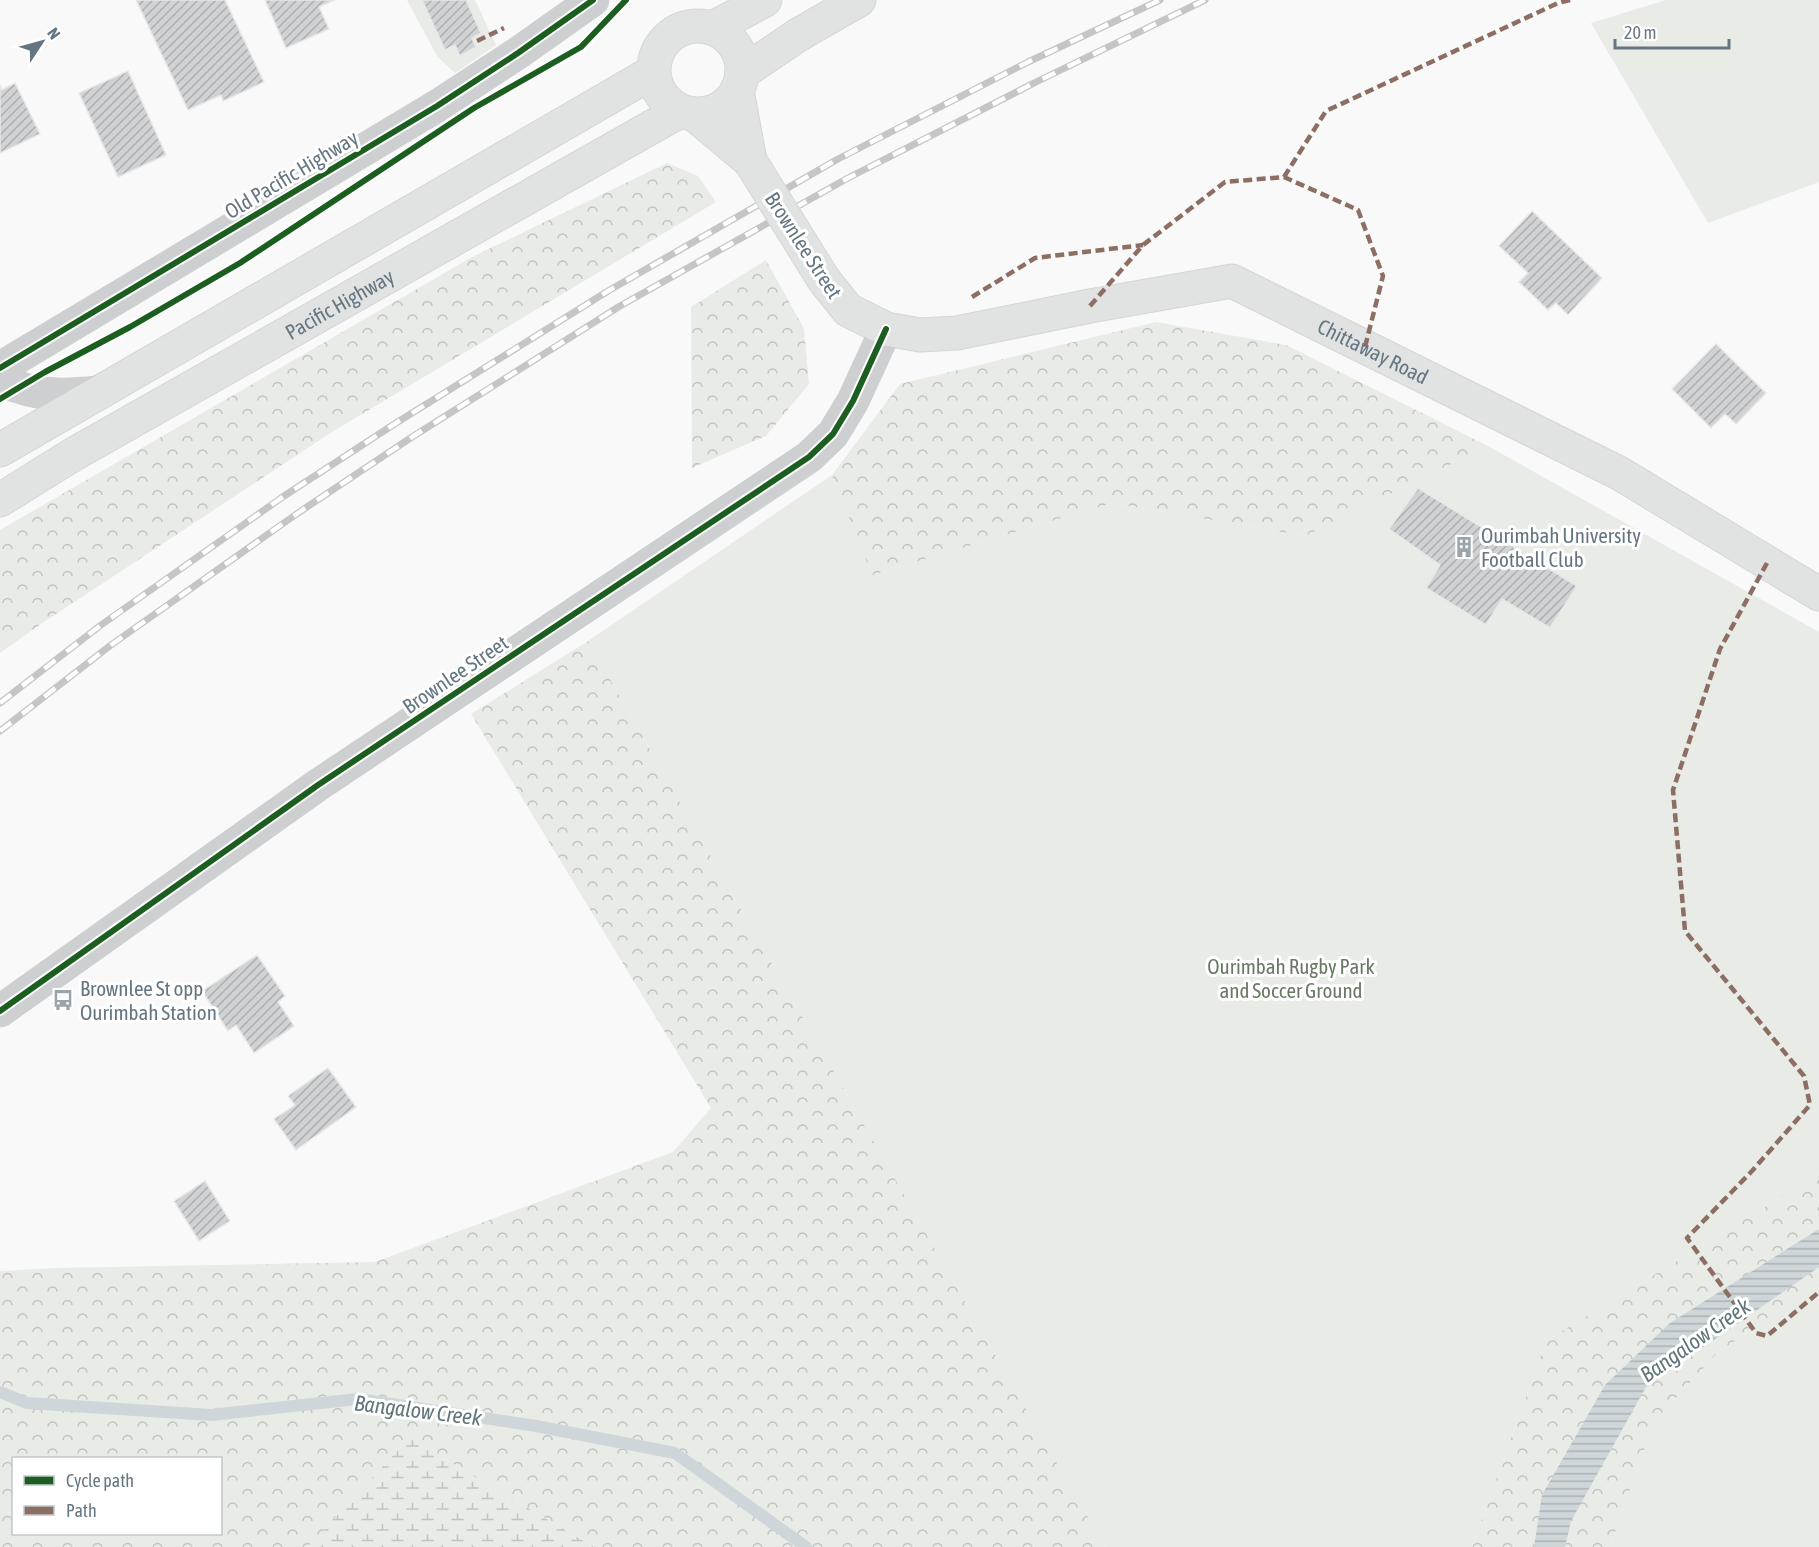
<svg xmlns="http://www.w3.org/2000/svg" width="1819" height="1547" viewBox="0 0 1819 1547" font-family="'Asap Condensed',sans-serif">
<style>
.green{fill:#e8ebe6}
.forest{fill:url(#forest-crowns);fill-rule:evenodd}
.wetland{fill:url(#wetland-marsh)}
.water{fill:url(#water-rules)}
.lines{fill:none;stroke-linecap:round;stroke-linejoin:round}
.stream{stroke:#ced6d9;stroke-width:12}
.building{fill:url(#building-hatch);stroke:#e8e8e8;stroke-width:1.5}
.secondary-casing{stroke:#d5d6d7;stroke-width:35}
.primary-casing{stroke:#d5d6d7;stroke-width:35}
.minor{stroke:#cecfd0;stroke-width:33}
.tertiary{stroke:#cecfd0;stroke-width:33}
.secondary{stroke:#e1e2e2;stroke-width:33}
.primary{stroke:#e1e2e2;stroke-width:33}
.rail-casing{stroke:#c3c5c6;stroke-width:7}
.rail{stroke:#fff;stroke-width:4.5;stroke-dasharray:14;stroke-linecap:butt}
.secondary-bridge-casing{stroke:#d5d6d7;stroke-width:35;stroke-linecap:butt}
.secondary-bridge{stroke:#e1e2e2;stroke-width:33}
.quiet{stroke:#8d6e63;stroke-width:4.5;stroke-dasharray:9 4.5;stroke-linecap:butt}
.cycleway-casing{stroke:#fff;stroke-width:10}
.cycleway{stroke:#1b5e20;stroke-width:6}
.labels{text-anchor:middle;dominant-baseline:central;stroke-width:6;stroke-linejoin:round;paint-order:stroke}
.street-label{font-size:21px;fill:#657683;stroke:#fff}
.poi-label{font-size:21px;fill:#657683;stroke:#fff;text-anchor:start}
.park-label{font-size:21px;fill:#687a64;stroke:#fff}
.water-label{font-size:22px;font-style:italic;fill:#60757c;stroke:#fff}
</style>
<defs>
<pattern id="forest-crowns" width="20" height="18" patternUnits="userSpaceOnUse" patternTransform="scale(1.5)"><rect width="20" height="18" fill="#e8ebe6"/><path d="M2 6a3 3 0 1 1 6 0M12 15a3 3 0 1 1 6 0" fill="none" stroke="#c0c3c0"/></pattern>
<pattern id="wetland-marsh" width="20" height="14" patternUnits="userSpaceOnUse" patternTransform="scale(1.5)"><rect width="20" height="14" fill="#e8ebe6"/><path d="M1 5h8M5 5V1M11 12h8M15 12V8" fill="none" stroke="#c0c3c0"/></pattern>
<pattern id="water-rules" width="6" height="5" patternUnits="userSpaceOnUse" patternTransform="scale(1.5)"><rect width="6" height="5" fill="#ced6d9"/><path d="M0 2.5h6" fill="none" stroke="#abb2b5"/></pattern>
<pattern id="building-hatch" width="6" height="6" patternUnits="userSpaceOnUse" patternTransform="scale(1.5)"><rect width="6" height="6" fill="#d0d2d3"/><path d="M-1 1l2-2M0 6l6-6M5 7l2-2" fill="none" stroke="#acafb1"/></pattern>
</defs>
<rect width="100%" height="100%" fill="#f9f9f9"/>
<g class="green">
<path d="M407 0H422L445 49 455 45 460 55 476 47 472 38 481 33 466 0H475L496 45 455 73 437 56Z"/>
<path d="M1666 0H1819V182L1708 223 1591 23Z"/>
<path d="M1488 446 1819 632V1174L1546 1341 1472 1547H1105L588 641 832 475 872 575 1112 503 1305 536Z"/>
<path d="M1819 1282V1547H1610L1654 1422 1716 1354Z"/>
</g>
<g class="forest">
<path d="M667 163 698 176 716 202 332 432 38 626 0 653V530L472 257Z"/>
<path d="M766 260 804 329 809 384 766 436 692 468 691 307Z"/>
<path d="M1156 322 1286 345 1488 446 1305 536 1112 503 872 575 832 475 900 384Z"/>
<path d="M588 641 1105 1547H594L409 1438 308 1547H0V1271L57 1268 375 1262 673 1152 711 1108 471 714ZM14 1458H220V1534H14Z"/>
<path d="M1819 1174V1282L1716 1354 1654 1422 1610 1547H1472L1546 1341Z"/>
</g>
<path class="wetland" d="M409 1438 594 1547H308Z"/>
<path class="water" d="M1819 1229V1267L1646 1387 1571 1521 1565 1547H1534L1542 1495 1605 1385 1670 1323Z"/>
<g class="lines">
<path class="stream" d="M0 1392 27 1403 211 1415 358 1399 536 1426 675 1453 806 1547"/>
</g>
<g class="building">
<path d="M136 0H225L264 82 223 101 221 95 188 110Z"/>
<path d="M265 0H335L319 7 329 29 286 48Z"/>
<path d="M422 0H466L481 33 472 38 476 47 460 56 455 45 445 50Z"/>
<path d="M128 71 166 155 118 177 79 93Z"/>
<path d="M15 83 40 134 0 153V85L2 90Z"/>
<path d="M1532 211 1602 278 1568 315 1556 303 1548 310 1519 282 1528 273 1499 246Z"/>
<path d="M1716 344 1766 393 1736 424 1725 414 1711 428 1672 389Z"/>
<path d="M1418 488 1577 586 1550 628 1502 599 1486 625 1426 588 1440 565 1389 529Z"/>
<path d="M257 955 285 996 278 1002 294 1026 254 1053 236 1025 228 1031 202 991Z"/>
<path d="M328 1068 356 1107 296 1150 274 1119 295 1105 288 1096Z"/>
<path d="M205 1181 230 1221 199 1241 174 1201Z"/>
</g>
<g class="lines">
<defs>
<g id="secondary">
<path d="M737 90 750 161"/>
<path d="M694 114 750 161"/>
<path id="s1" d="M824 280 848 310 886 329 920 335 957 333 1090 306 1232 281 1619 473 1819 594"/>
</g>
<g id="primary">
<circle cx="698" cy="70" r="44"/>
<path d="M713 28 765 0"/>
<path d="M742 73 798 35 859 0"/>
<path d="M0 450 653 72"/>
<path id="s2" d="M0 500 74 454 680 111"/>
</g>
</defs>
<use href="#secondary" class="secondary-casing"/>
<use href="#primary" class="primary-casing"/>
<g class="minor">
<path d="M0 368 437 106 518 53 593 0"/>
<path d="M0 380C35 396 61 396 98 392"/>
</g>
<path class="tertiary" d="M0 1011 318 785 809 457 833 434 853 401 886 329"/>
<use href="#secondary" class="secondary"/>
<use href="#primary" class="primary"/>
<defs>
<g id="rail">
<path d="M0 703 101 625 284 496 396 423 608 291 838 159 1028 62 1160 0"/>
<path d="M0 731 111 645 298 513 412 437 620 306 848 178 1038 81 1205 0"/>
</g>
</defs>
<use href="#rail" class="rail-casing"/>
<use href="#rail" class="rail"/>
<defs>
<path id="secondary-bridge" d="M750 161 824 280"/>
</defs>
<use href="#secondary-bridge" class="secondary-bridge-casing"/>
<use href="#secondary-bridge" class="secondary-bridge"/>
<g class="quiet">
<path d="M477 41 504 28"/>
<path d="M1284 177 1326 111 1558 3 1570 0"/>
<path d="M972 297 1035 258 1143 245"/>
<path d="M1090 306 1143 245 1225 182 1284 177 1358 210 1383 276 1365 347"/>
<path d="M1767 563 1720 649 1673 790 1685 931 1804 1076 1810 1105 1752 1171 1687 1238 1756 1333 1767 1336 1819 1292"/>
</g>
<defs>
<g id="cycleway">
<path d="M0 368 437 106 518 53 593 0"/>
<path d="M0 399 45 372 130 327 240 263 474 108 581 47 626 0"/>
<path d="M0 1011 318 785 809 457 833 434 853 401 886 329"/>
</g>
</defs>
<use href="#cycleway" class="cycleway-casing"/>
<use href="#cycleway" class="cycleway"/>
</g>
<defs>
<symbol id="building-bare" viewBox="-9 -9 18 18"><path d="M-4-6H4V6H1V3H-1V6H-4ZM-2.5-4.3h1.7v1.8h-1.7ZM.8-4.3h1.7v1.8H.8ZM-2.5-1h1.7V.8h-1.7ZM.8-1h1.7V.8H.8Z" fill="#99a4ac" stroke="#fff" stroke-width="2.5" paint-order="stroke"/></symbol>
<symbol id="bus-bare" viewBox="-9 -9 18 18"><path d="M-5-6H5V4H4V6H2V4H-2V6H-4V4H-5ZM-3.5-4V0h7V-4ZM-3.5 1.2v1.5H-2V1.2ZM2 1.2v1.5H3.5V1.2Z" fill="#99a4ac" stroke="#fff" stroke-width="2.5" paint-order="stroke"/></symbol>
</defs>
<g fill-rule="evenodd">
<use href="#building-bare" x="1449" y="532" width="30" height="30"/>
<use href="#bus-bare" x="48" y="985" width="30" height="30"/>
</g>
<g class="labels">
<g class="street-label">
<text transform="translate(291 174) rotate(-31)">Old Pacific Highway</text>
<text transform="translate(804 245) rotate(57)">Brownlee Street</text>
<text stroke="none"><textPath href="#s2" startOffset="392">Pacific Highway</textPath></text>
<text stroke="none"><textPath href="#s1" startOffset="590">Chittaway Road</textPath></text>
<text transform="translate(455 674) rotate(-34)">Brownlee Street</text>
</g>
<g class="poi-label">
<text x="1481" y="535">Ourimbah University<tspan x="1481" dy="24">Football Club</tspan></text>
<text x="80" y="988">Brownlee St opp<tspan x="80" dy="24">Ourimbah Station</tspan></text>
</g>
<g class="park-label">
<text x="1291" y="966">Ourimbah Rugby Park<tspan x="1291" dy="24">and Soccer Ground</tspan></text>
</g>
<g class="water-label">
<text transform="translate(1695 1340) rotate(-35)">Bangalow Creek</text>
<text transform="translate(418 1410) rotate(7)">Bangalow Creek</text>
</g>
</g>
<rect x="12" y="1457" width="210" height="78" fill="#ffffff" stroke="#c1c8cd" stroke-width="1.5"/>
<rect x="24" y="1476" width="30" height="9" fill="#1b5e20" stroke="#c1c8cd" stroke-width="1.5"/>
<text x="66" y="1487" font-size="18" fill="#657683">Cycle path</text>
<rect x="24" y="1506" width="30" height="9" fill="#8d6e63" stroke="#c1c8cd" stroke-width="1.5"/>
<text x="66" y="1517" font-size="18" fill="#657683">Path</text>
<g transform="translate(42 42) rotate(54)" stroke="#ffffff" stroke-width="4.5" paint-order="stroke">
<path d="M0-4.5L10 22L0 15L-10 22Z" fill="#657683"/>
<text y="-9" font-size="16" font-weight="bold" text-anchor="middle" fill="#657683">N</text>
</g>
<path d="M1615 39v9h114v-9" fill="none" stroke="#657683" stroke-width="3"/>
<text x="1624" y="39" font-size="18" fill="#657683" stroke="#ffffff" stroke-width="4.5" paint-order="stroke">20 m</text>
</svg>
